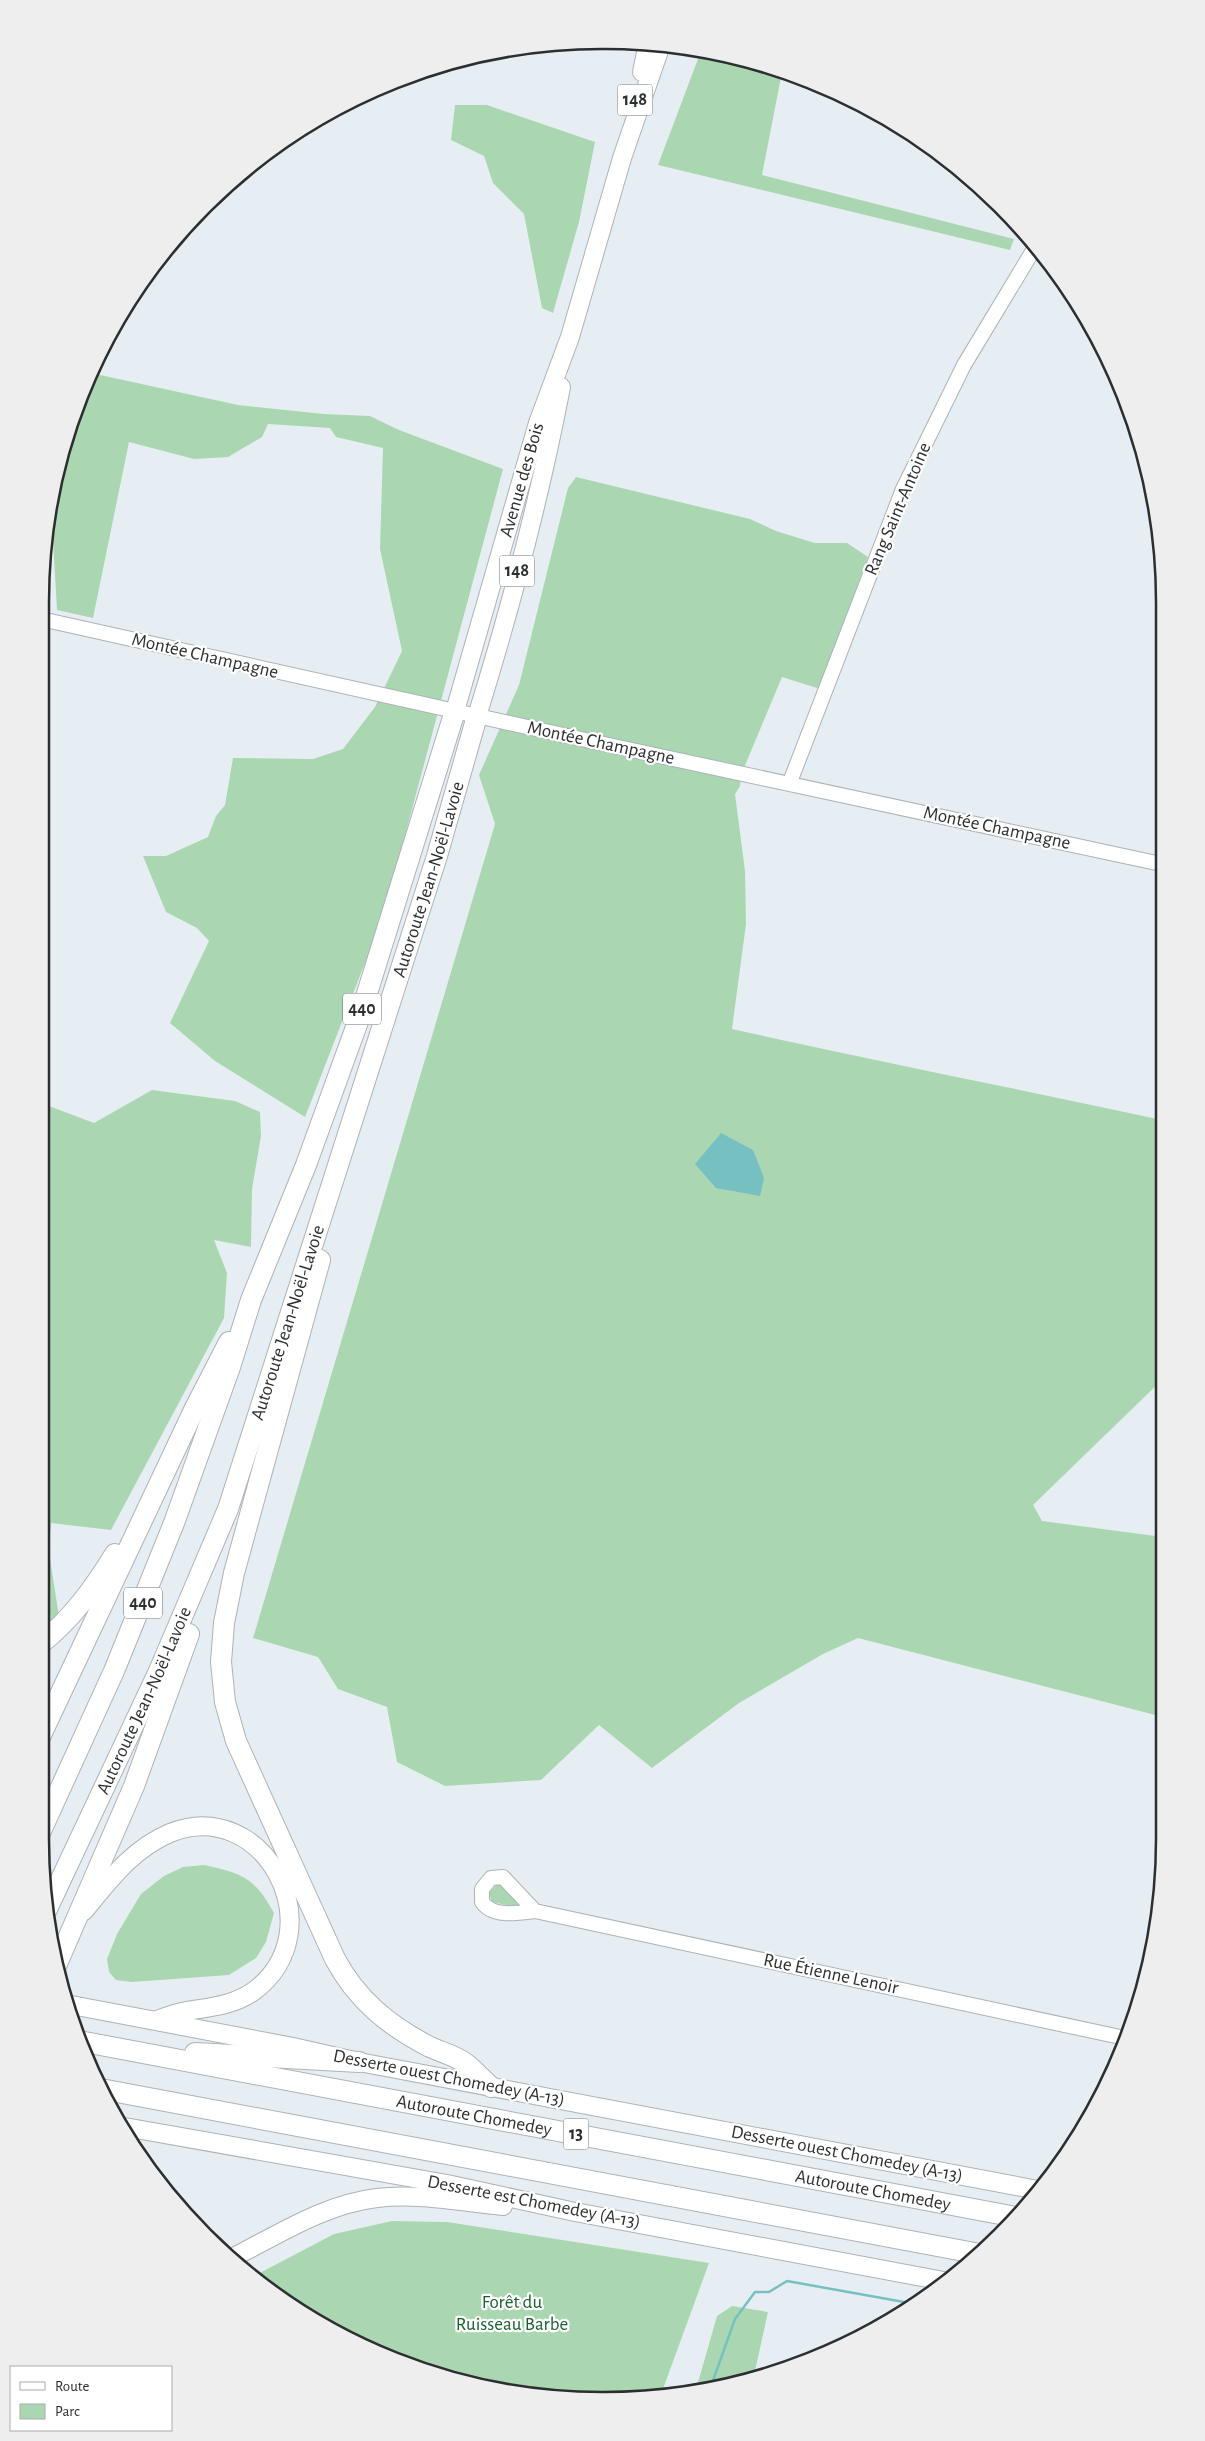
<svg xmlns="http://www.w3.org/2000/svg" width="1205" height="2441" viewBox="0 0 1205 2441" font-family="'Alegreya Sans',sans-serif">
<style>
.green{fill:#aad7b2}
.water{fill:#77c0c1}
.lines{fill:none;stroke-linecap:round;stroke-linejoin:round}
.stream{stroke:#77c0c1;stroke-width:2.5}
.minor-casing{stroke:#acb2b7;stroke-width:16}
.major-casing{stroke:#acb2b7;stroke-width:20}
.highway-casing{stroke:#acb2b7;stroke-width:22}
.minor{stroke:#fff;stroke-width:14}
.major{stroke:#fff;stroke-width:18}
.highway{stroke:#fff;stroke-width:20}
.labels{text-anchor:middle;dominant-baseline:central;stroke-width:4.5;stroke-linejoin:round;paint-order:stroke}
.shield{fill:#fff;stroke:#6b6d6e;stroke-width:1}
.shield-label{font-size:18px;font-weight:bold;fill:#2c2e30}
.street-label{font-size:19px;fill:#2c2e30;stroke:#fff}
.park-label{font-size:19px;fill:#1a6030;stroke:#fff}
.rim{fill:none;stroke:#2c2e30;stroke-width:2.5}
</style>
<rect width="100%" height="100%" fill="#e7eef3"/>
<g class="green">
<path d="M701 51 748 59 782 72 762 175 1014 239 1010 250 658 165Z"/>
<path d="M455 105H487L595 142 579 222 553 313 542 308 524 214 493 183 484 156 451 140Z"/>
<path d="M91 373 238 405 324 414 370 416 399 430 503 469 384 914 305 1117 215 1061 170 1023 209 941 197 928 166 912 143 856H166L208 837 216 816 225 805 233 758 313 759 343 749 375 707 402 651 380 549 383 448 336 437 330 428 268 424 262 437 228 457 194 459 129 442 93 618 57 610 51 505 59 457Z"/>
<path d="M576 477 750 519 776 531 815 543H847L868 557 820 689 782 677 741 775 740 786 735 794 745 871 746 924 732 1029C875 1061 1019 1089 1162 1120V1380L1033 1505 1042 1521 1163 1537V1717L858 1638 823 1654 739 1703 652 1768 599 1725 541 1780 445 1786 397 1762 387 1707 338 1689 318 1657 253 1638 495 824 479 775 519 685 568 488Z"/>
<path d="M152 1090 235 1101 260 1112 261 1136 252 1189 251 1247 214 1240 227 1273 224 1318 111 1530 51 1523 49 1552 59 1617 40 1634 41 1103 94 1123Z"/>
<path d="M204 1865C242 1873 255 1878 274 1913L266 1942 256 1958 229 1975 132 1982 116 1980 109 1972 107 1959 117 1934 141 1894 164 1876 183 1867Z"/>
<path d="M496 1885H502L520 1903 516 1907 492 1902 489 1893Z"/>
<path d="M392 2221 447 2222 709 2263 663 2389 681 2392 697 2386 717 2316 732 2306 768 2312 753 2380 676 2396 566 2400 492 2390 387 2358 290 2306 252 2277 334 2234Z"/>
</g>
<path class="water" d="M721 1133 753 1150 764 1178 760 1196 716 1188 695 1164Z"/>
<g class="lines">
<path class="stream" d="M710 2389 735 2319 755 2292H769L787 2281 915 2304"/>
<defs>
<g id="minor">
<path d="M41 619 590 741 1161 864"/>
<path d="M790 782 903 489 964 365 1034 249"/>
<path d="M535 1911 503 1877 491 1878 482 1889V1902C493 1918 519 1913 535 1911L1125 2038"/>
</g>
<g id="major">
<path d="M642 72 648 43"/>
<path d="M455 711 538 423 570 337 622 158 661 45"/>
<path d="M477 716C510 610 540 496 561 387"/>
<path d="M84 1911C109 1881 132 1849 170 1833 263 1795 336 1929 254 1991 231 2007 208 2007 182 2012 174 2014 165 2017 157 2020"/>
<path d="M66 2004 293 2047 359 2062 1038 2190"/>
<path d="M119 2126 447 2184 575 2212 949 2282"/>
<path d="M230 2259C276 2236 324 2204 377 2198 418 2193 462 2202 503 2206"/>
</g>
<g id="highway">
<path d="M320 1260 234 1573 224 1623 221 1662 225 1702 236 1741 335 1959C357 2000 389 2026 430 2047 441 2052 456 2056 465 2063 474 2070 482 2079 491 2087"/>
<path d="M40 1644C72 1619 94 1588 115 1554"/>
<path d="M40 1737 195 1408 229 1342"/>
<path d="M40 1833 114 1671 174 1523 230 1367 251 1300 306 1165 360 1016 455 711"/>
<path id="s1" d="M47 1909 159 1671 228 1509 437 856 477 716"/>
<path d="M56 1966 134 1786 189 1634"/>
<path id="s2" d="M79 2041 1016 2217"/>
<path d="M195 2053 359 2062"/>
<path d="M101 2089 980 2254"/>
</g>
</defs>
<use href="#minor" class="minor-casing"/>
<use href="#major" class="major-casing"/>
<use href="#highway" class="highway-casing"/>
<use href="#minor" class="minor"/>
<use href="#major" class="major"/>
<use href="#highway" class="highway"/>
</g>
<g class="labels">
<g class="shield">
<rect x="617.5" y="84.5" width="35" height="31" rx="4"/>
<rect x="499.5" y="555.5" width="35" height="31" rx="4"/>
<rect x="343" y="993.5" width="38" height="31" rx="4"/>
<rect x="124" y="1587.5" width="38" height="31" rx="4"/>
<rect x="563.5" y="2118.5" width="25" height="31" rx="4"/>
</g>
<g class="shield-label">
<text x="635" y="100">148</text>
<text x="517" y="571">148</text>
<text x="362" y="1009">440</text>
<text x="143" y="1603">440</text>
<text x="576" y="2134">13</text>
</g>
<g class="street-label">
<text transform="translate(522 480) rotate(-74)">Avenue des Bois</text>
<text transform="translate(898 509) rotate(-67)">Rang Saint-Antoine</text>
<text transform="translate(205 656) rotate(13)">Montée Champagne</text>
<text transform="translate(601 743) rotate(12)">Montée Champagne</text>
<text transform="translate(997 828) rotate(12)">Montée Champagne</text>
<text stroke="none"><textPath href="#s1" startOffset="1100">Autoroute Jean-Noël-Lavoie</textPath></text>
<text stroke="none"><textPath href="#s1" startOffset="635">Autoroute Jean-Noël-Lavoie</textPath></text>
<text stroke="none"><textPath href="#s1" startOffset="230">Autoroute Jean-Noël-Lavoie</textPath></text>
<text transform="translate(831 1974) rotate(12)">Rue Étienne Lenoir</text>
<text transform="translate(449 2078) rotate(11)">Desserte ouest Chomedey (A-13)</text>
<text stroke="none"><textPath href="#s2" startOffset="402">Autoroute Chomedey</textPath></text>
<text transform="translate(847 2154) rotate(11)">Desserte ouest Chomedey (A-13)</text>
<text stroke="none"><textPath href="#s2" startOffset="808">Autoroute Chomedey</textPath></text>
<text transform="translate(534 2202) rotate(11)">Desserte est Chomedey (A-13)</text>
</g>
<g class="park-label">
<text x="512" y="2302">Forêt du<tspan x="512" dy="22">Ruisseau Barbe</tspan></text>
</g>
</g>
<path d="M0 0H1205V2441H0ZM602 49H603A553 553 0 0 1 1156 602V1839A553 553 0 0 1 603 2392H602A553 553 0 0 1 49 1839V602A553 553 0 0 1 602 49Z" fill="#eee" fill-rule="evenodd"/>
<path class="rim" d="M602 49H603A553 553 0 0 1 1156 602V1839A553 553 0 0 1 603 2392H602A553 553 0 0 1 49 1839V602A553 553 0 0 1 602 49Z"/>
<rect x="10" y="2366" width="162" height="65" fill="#ffffff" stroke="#ababac"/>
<rect x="20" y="2382" width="25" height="8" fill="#ffffff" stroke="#ababac"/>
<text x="55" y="2391" font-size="15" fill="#2c2e30">Route</text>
<rect x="20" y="2404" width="25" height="15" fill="#aad7b2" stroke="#ababac"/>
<text x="55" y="2416" font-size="15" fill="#2c2e30">Parc</text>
</svg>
